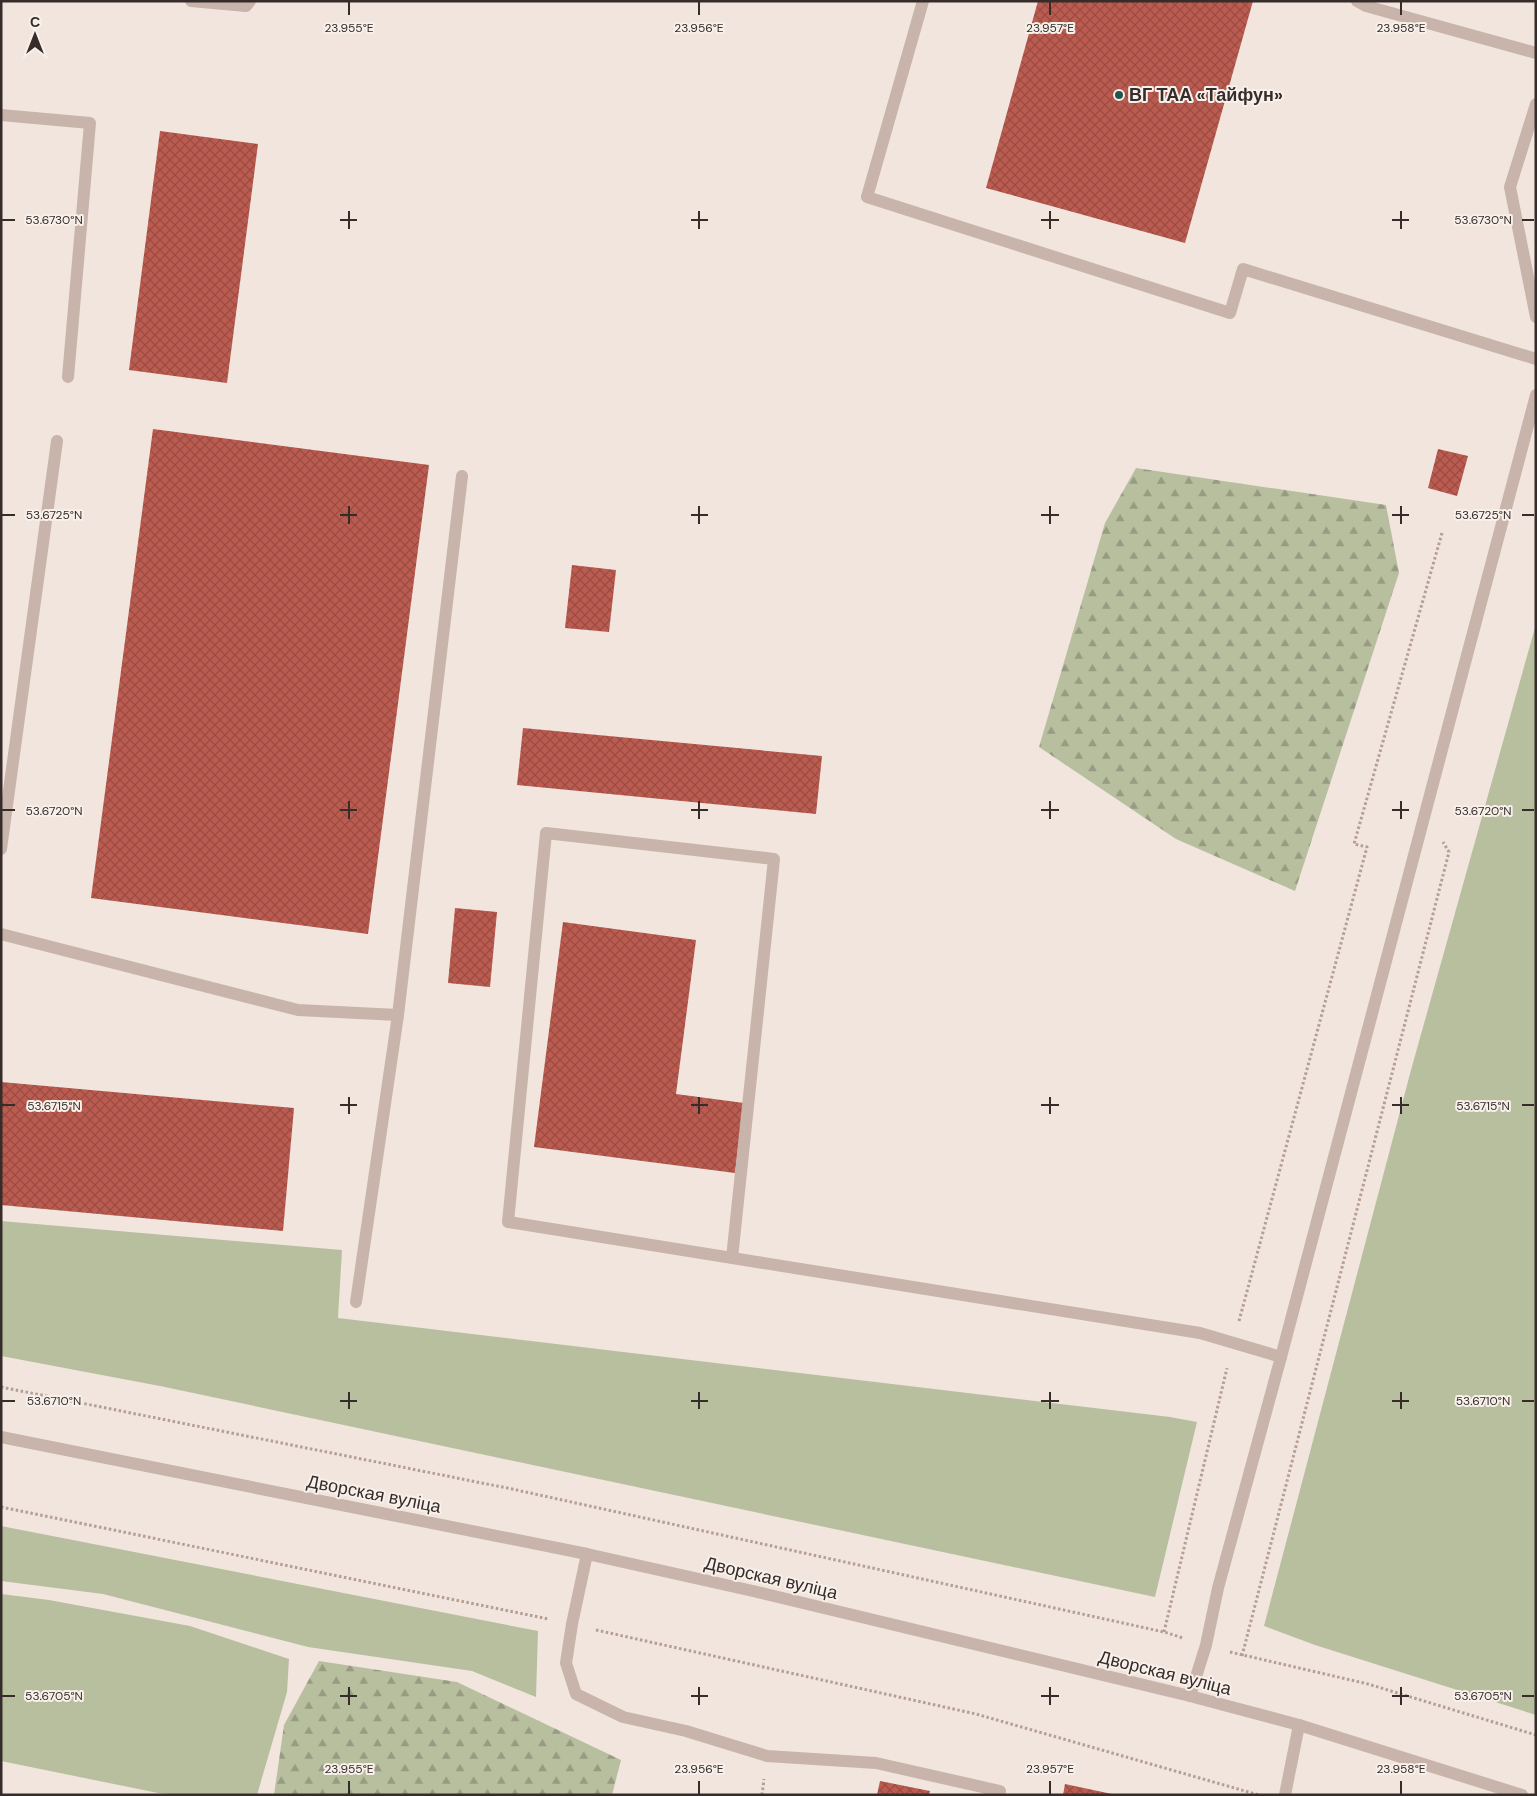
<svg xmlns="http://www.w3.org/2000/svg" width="1537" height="1796" viewBox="0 0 1537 1796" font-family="'DM Sans',sans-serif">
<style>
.grass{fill:#b8bf9f}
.forest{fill:url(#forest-firs)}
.building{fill:url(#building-cross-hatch)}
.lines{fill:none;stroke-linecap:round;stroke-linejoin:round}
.path{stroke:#b49e95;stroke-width:3;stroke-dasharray:2.5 2.5;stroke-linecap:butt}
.minor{stroke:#c8b4ab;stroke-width:12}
.ticks{fill:none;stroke:#362c2a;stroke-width:2}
.poi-dot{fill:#225451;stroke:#f8f0ea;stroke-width:2}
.labels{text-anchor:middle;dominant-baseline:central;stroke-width:4;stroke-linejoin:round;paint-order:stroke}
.poi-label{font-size:18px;font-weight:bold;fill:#362c2a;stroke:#f8f0ea;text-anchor:start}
.street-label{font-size:18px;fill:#362c2a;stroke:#f8f0ea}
.ticks-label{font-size:12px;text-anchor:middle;fill:#362c2a;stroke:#f8f0ea;stroke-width:4;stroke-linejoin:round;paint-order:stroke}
</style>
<defs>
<pattern id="forest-firs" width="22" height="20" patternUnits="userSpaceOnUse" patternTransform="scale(1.25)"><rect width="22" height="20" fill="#b8bf9f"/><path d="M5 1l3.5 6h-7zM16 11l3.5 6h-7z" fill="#969b82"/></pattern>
<pattern id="building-cross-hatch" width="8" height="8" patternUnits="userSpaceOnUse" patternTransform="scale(1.25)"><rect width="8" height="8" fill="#bc5c51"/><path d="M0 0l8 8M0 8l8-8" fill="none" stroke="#9a4c43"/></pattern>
</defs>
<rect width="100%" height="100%" fill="#f1e5de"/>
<g class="grass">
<path d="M1536 624V1715L1315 1645 1264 1626 1411 1070Z"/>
<path d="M1 1221 342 1250 338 1318 1170 1417 1197 1422 1155 1597 160 1386 1 1356Z"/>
<path d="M1 1526 538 1631 536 1697 472 1671 308 1647 103 1594 1 1581Z"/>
<path d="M1 1594 49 1600 190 1626 289 1659 287 1692 257 1795H180L158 1793 1 1761Z"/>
</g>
<g class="forest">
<path d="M1136 468 1386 505 1399 573 1295 891 1176 839 1039 747 1105 523Z"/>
<path d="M319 1661 457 1682 621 1760 612 1795H274L284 1725Z"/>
</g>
<g class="building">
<path d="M1038 1H1253L1185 243 986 188Z"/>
<path d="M160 131 258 144 227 383 129 370Z"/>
<path d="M153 429 429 465 368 934 91 898Z"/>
<path d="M1438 449 1468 456 1457 496 1428 488Z"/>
<path d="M572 565 616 570 609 632 565 628Z"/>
<path d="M523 728 822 756 816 814 517 785Z"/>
<path d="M455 908 497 912 490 987 448 983Z"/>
<path d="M563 922 696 940 676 1094 744 1103 735 1173 534 1147Z"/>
<path d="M1 1082 294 1108 283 1231 1 1205Z"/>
<path d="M880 1781 930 1791 929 1795H877Z"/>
<path d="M1065 1784 1112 1794V1795H1063Z"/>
</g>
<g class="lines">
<g class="path">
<path d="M1239 1321 1367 847 1354 844 1442 533"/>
<path d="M1 1387 512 1489 1164 1632 1183 1638"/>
<path d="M1 1507 548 1619"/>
<path d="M596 1630 976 1714 1259 1795"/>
<path d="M1164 1632 1227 1368"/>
<path d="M1230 1652 1368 1684 1536 1735"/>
<path d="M1242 1656 1449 852 1443 842"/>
<path d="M762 1795 764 1779"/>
</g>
<g class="minor">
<path d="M191 1 246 6 250 1"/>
<path d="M923 1 867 197 1230 313 1243 269 1536 359"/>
<path d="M1357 1 1366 6 1536 53"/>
<path d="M1536 104 1510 187 1536 317"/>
<path d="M1 115 90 123 68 377"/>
<path d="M1 849 57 441"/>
<path d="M1 934 298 1010 398 1015 462 476"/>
<path d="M732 1258 774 859 546 833 508 1222 1200 1333 1281 1357"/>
<path d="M356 1302 398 1015"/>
<path d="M1 1437 587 1554 753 1591 1190 1696 1299 1725 1522 1795"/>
<path d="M587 1554 572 1624 566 1663 576 1694 623 1717 686 1731 767 1756 876 1763 1000 1791 999 1795"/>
<path d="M1190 1696 1206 1645 1218 1588 1281 1357 1536 395"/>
<path d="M1285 1795 1299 1725"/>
</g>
</g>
<path class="ticks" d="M349 2V15M699 2V15M1050 2V15M1401 2V15M349 211V229M699 211V229M1050 211V229M1401 211V229M2 220H15M340 220H357M691 220H708M1041 220H1059M1392 220H1409M1522 220H1534M349 506V524M699 506V524M1050 506V524M1401 506V524M2 515H15M340 515H357M691 515H708M1041 515H1059M1392 515H1409M1522 515H1534M349 801V819M699 801V819M1050 801V819M1401 801V819M2 810H15M340 810H357M691 810H708M1041 810H1059M1392 810H1409M1522 810H1534M349 1097V1114M699 1097V1114M1050 1097V1114M1401 1097V1114M2 1105H15M340 1105H357M691 1105H708M1041 1105H1059M1392 1105H1409M1522 1105H1534M349 1392V1409M699 1392V1409M1050 1392V1409M1401 1392V1409M2 1401H15M340 1401H357M691 1401H708M1041 1401H1059M1392 1401H1409M1522 1401H1534M349 1687V1705M699 1687V1705M1050 1687V1705M1401 1687V1705M2 1696H15M340 1696H357M691 1696H708M1041 1696H1059M1392 1696H1409M1522 1696H1534M349 1781V1794M699 1781V1794M1050 1781V1794M1401 1781V1794"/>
<circle class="poi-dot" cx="1119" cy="95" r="5"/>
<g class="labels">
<g class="poi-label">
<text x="1129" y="95">ВГ ТАА «Тайфун»</text>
</g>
<g class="street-label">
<text transform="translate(374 1494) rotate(11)">Дворская вуліца</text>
<text transform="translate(771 1578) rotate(13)">Дворская вуліца</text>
<text transform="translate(1165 1673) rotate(14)">Дворская вуліца</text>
</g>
</g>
<g class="ticks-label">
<text x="349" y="32">23.955°E</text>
<text x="699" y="32">23.956°E</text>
<text x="1050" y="32">23.957°E</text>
<text x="1401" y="32">23.958°E</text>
<text x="54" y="224">53.6730°N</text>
<text x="1483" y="224">53.6730°N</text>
<text x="54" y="519">53.6725°N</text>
<text x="1483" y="519">53.6725°N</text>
<text x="54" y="815">53.6720°N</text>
<text x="1483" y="815">53.6720°N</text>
<text x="54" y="1110">53.6715°N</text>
<text x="1483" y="1110">53.6715°N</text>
<text x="54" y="1405">53.6710°N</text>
<text x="1483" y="1405">53.6710°N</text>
<text x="54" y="1700">53.6705°N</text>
<text x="1483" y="1700">53.6705°N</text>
<text x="349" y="1773">23.955°E</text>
<text x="699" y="1773">23.956°E</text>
<text x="1050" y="1773">23.957°E</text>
<text x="1401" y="1773">23.958°E</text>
</g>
<rect width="1537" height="1796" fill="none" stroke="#362c2a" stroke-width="5"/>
<g transform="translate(35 35)" stroke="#f8f0ea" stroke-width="4" paint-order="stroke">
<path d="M0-4L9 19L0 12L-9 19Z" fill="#362c2a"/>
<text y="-8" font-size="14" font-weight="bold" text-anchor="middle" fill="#362c2a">С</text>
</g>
</svg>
